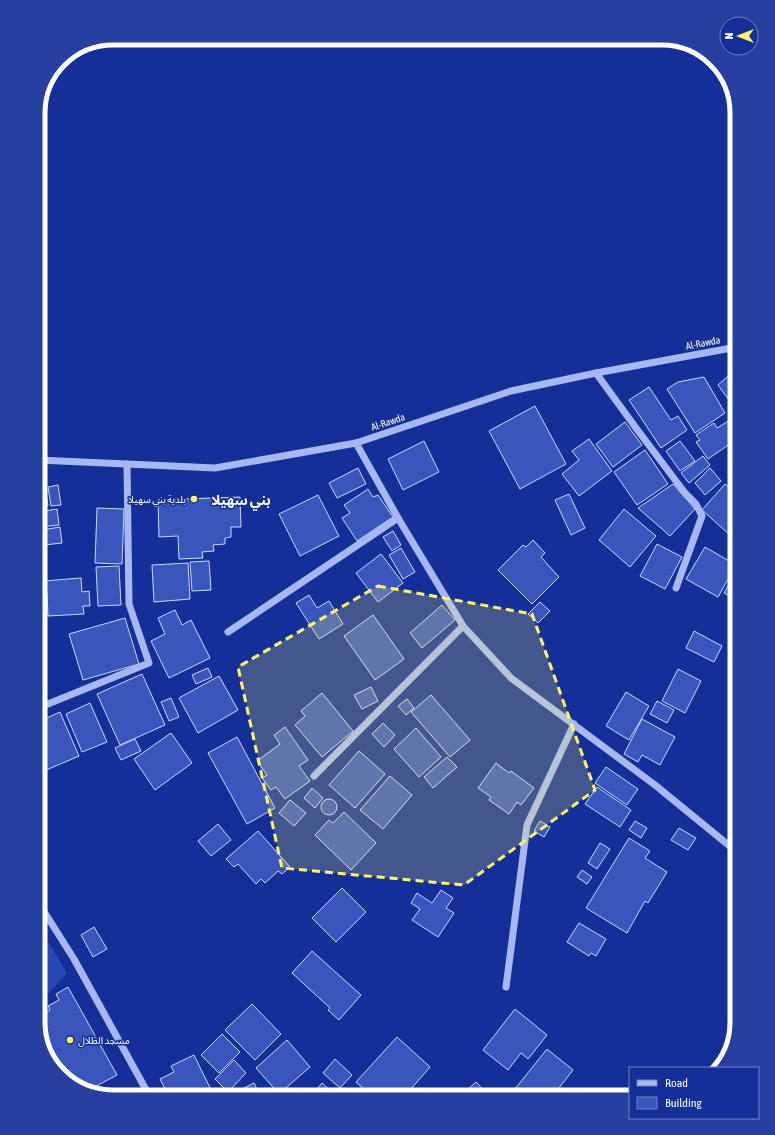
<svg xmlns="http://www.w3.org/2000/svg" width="775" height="1135" viewBox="0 0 775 1135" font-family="'Asap Condensed','Noto Sans Arabic',sans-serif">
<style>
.green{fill:#2846b6}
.building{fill:#3956bd;stroke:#ced8fd}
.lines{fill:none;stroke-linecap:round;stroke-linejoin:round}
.minor{stroke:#a6b7f2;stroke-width:7}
.marked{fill:#fff667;fill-opacity:0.2;stroke:#fff667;stroke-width:3;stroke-dasharray:8 5;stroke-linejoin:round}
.poi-dot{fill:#fff667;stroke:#142f97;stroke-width:1.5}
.labels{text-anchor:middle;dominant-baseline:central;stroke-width:3;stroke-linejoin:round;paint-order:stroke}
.street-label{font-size:10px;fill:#fff;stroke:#142f97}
.poi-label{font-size:10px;fill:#fff;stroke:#142f97;text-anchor:end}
.district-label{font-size:14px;font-weight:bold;fill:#fff;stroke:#142f97}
.rim{fill:none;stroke:#fff;stroke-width:5}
</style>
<rect width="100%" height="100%" fill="#142f97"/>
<path class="green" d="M38 926 67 973 38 1005Z"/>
<g class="building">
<path d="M737 368V411L718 385Z"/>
<path d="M704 377 725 413 695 433 667 389 678 382Z"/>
<path d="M649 387 671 420 678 416 687 430 661 448 629 400Z"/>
<path d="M535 406 566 464 520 489 489 431Z"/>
<path d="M730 420 737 430V439L708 459 696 442 700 440 696 435 714 423 717 428Z"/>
<path d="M625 422 642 445 613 467 596 444Z"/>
<path d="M589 439 612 471 579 496 562 474 579 460 572 451Z"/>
<path d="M424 441 439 472 403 490 388 459Z"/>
<path d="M680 441 695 461 680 471 666 451Z"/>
<path d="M645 450 668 484 637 505 614 472Z"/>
<path d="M703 456 710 465 689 483 681 473Z"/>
<path d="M358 468 366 484 337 498 329 483Z"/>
<path d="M710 468 721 481 705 495 695 483Z"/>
<path d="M673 484 695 509 670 536 638 508Z"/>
<path d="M725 484 737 494V529L731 536 702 510Z"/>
<path d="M58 485 61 505 51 506 48 487Z"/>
<path d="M368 489 373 497 378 495 393 517 357 541 342 518 350 513 344 505Z"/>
<path d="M46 492 48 506 38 508V493Z"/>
<path d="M569 494 585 528 571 535 555 500Z"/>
<path d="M318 495 339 536 300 556 279 514Z"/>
<path d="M240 497 241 527H231V537L225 538V544L213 545 214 551 202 552 203 558 179 559 178 536 159 537 158 500Z"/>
<path d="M97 508 124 509 122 564 95 563Z"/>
<path d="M57 509 59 525 40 527 38 512Z"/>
<path d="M624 509 656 536 630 567 599 540Z"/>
<path d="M60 527 62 543 44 545 42 530Z"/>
<path d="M393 531 401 545 392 551 383 537Z"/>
<path d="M533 540 545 553 541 557 559 577 532 604 498 570 523 545 526 547Z"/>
<path d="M657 544 682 557 665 589 640 576Z"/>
<path d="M705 547 736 565 718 597 686 579Z"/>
<path d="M401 548 415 572 403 579 389 555Z"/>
<path d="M381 554 403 583 378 602 356 573Z"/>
<path d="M209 561 211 590 192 591 190 562Z"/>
<path d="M188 563 190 599 154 602 152 565Z"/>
<path d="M119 566 121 605 98 606 96 567Z"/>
<path d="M737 569V596L735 599 724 593Z"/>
<path d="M81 578 82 592 89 591 90 606H83L84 614 48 616 47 593H43V581Z"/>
<path d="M309 595 317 608 329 601 343 624 319 639 296 603Z"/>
<path d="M540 602 550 611 538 623 528 614Z"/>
<path d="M442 605 455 620 422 648 410 633Z"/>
<path d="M175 610 182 625 191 620 210 658 169 678 151 641 165 634 158 618Z"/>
<path d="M373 615 404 659 375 680 344 636Z"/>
<path d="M125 618 139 664 83 680 69 634Z"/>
<path d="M694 631 722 646 714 662 686 648Z"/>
<path d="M208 668 212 677 196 684 192 675Z"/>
<path d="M678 669 701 681 685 713 662 701Z"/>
<path d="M142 674 165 725 120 745 97 694Z"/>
<path d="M219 676 238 710 198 733 179 698Z"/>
<path d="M371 687 378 701 362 709 354 695Z"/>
<path d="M626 692 649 706 629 740 606 726Z"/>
<path d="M322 693 353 731 322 757 295 725 305 716 301 711Z"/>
<path d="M431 695 470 740 450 757 411 712Z"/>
<path d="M171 698 179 717 169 721 161 702Z"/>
<path d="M407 699 414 708 406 715 398 706Z"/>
<path d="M657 701 674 710 667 723 650 714Z"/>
<path d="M90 703 107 742 82 752 66 714Z"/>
<path d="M60 712 79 756 44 771 38 756V722Z"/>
<path d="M642 719 675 737 660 765 642 755 638 762 624 754Z"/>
<path d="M383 723 395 735 384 747 372 734Z"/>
<path d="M285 727 308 760 299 766 310 781 285 799 276 787 271 790 262 778 267 775 257 761 280 744 274 735Z"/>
<path d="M416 728 441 757 419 777 394 749Z"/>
<path d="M171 733 192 763 155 790 134 759Z"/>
<path d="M237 737 275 808 247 824 208 753Z"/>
<path d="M135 739 141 751 121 760 115 748Z"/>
<path d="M359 751 385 774 355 808 329 785Z"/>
<path d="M447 757 457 767 433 788 424 777Z"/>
<path d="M496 763 509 773 511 771 534 788 521 805 517 802 509 814 489 800 491 797 478 788Z"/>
<path d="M606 767 638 789 627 805 595 783Z"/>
<path d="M390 776 412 795 383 829 360 810Z"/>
<path d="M597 787 631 810 620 827 585 804Z"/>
<path d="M312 788 323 798 315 808 304 798Z"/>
<circle cx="329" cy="807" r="8"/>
<path d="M290 800 306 813 294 826 279 813Z"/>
<path d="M344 812 376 843 351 870 315 835 329 820 333 823Z"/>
<path d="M540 821 550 827 544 837 534 831Z"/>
<path d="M635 821 647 828 641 838 629 830Z"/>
<path d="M218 824 231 840 211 856 198 841Z"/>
<path d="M679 828 696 838 688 850 671 840Z"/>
<path d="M258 831 290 867 282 874 278 871 265 883 261 879 256 884 238 864 234 867 226 859Z"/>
<path d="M629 838 650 851 645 858 667 872 648 903 645 901 627 933 586 908Z"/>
<path d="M600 843 610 849 597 869 588 863Z"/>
<path d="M582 870 592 877 587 884 577 877Z"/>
<path d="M342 888 366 912 336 942 312 918Z"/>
<path d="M441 890 453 898 446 908 454 913 438 937 412 920 420 909 411 903 417 893 432 903Z"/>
<path d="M579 923 606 939 596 956 591 953 589 956 567 942Z"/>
<path d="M94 927 107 949 93 957 81 935Z"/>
<path d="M312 951 361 995 339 1020 328 1010 330 1008 292 973Z"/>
<path d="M68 987 117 1075 89 1090 72 1084 48 1059 38 1022V1017L50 1010 48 1006 59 1000 56 994Z"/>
<path d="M252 1004 281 1034 255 1060 225 1030Z"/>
<path d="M515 1009 547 1035 528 1059 521 1053 508 1070 483 1050Z"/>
<path d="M222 1034 240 1052 219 1073 201 1055Z"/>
<path d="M397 1037 430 1067 404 1097H373L356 1082Z"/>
<path d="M287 1040 310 1067 279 1094 256 1068Z"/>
<path d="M547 1049 573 1070 552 1097H514L511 1094Z"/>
<path d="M194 1055 214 1096 212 1097H169L160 1079 174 1072 171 1066Z"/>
<path d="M335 1059 352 1075 340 1088 323 1073Z"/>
<path d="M234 1060 246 1073 228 1092 215 1079Z"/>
<path d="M476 1082 486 1093 482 1097H471L466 1091Z"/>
<path d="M254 1083 261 1097H241L238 1091Z"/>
<path d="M322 1083 337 1097H310Z"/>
</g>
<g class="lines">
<g class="minor">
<path d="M596 373 636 428 685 493 696 504 702 516 676 588"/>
<path d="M356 443 398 518 463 626 511 678 655 785 737 852"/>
<path d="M38 460 215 468 356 443 511 391 596 373 737 347"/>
<path d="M228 632 398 518"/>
<path d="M38 708 149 663 129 604 127 464"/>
<path d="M314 776 463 626"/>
<path d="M38 902 74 959 150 1097"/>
<path d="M506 987 527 825 574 724"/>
</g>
</g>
<path class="marked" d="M378 586 532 614 595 790 464 885 282 868 238 667Z"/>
<g class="poi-dot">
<circle cx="194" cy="499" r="4"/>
<circle cx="70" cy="1040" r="4"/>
</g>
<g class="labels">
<g class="street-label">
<text transform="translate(703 343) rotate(-11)">Al-Rawda</text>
<text transform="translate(388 422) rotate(-18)">Al-Rawda</text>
</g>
<g class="poi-label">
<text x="186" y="499">بلدية بني سهيلا</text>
<text x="78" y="1040" text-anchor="start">مسجد الظلال</text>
</g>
<g class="district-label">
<text x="241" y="500">بني سهيلا</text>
</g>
</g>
<path d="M0 0H775V1135H0ZM113 45H662A68 68 0 0 1 730 113V1022A68 68 0 0 1 662 1090H113A68 68 0 0 1 45 1022V113A68 68 0 0 1 113 45Z" fill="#27409f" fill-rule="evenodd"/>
<path class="rim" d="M113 45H662A68 68 0 0 1 730 113V1022A68 68 0 0 1 662 1090H113A68 68 0 0 1 45 1022V113A68 68 0 0 1 113 45Z"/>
<rect x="629" y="1067" width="130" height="52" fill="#142f97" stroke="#7282c1"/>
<rect x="637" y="1080" width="20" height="6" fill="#a6b7f2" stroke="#7282c1"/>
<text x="665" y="1087" font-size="12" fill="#ffffff">Road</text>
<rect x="637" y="1097" width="20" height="12" fill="#3956bd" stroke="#7282c1"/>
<text x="665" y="1107" font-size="12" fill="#ffffff">Building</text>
<g transform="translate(739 36) rotate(270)"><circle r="19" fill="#142f97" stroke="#7282c1"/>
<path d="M0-3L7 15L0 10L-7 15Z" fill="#fff667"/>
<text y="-6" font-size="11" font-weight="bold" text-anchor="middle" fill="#ffffff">N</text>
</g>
</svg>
